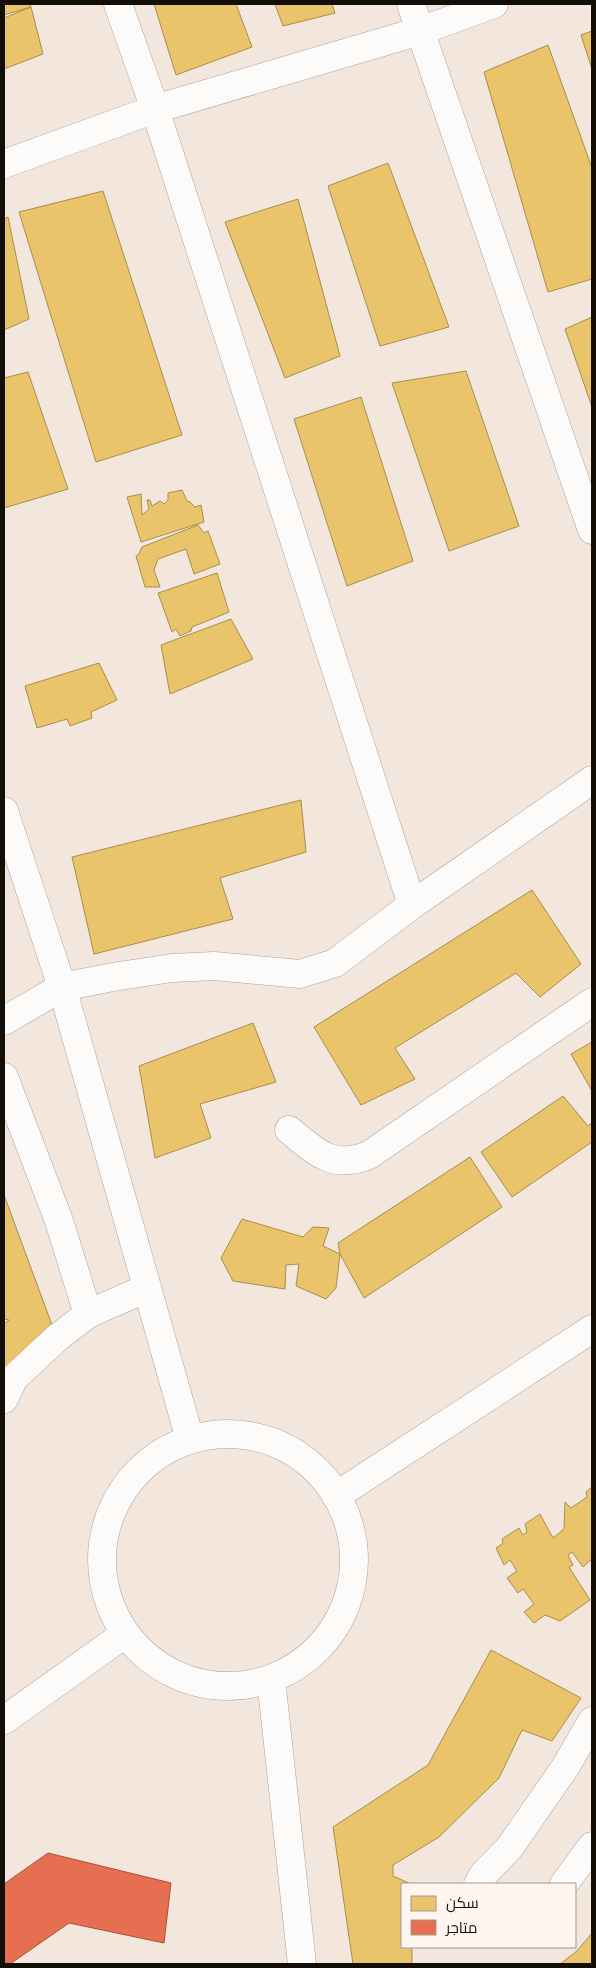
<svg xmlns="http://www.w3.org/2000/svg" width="596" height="1968" viewBox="0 0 596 1968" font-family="'PT Sans Narrow',Cairo,sans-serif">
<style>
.homes{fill:#e9c46a;stroke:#a98d4d}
.shops{fill:#e76f51;stroke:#a8523b}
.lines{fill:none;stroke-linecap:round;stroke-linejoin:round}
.minor-casing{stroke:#aba29b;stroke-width:29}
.minor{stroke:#fdfbfa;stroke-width:28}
</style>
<rect width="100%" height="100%" fill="#f2e6dd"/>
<g class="homes">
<path d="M4 4H30L31 7 4 15Z"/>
<path d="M154 4H236L252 47 176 75Z"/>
<path d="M275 4H332L335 13 283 26Z"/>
<path d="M31 7 43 54 4 69V18Z"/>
<path d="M592 31V69L581 35Z"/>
<path d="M548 45 592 168V279L548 292 484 72Z"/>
<path d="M388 163 449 327 380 346 328 186Z"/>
<path d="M103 191 182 435 96 462 19 212Z"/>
<path d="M298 199 340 356 285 378 225 222Z"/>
<path d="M8 217 29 319 4 330V219Z"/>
<path d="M592 317V407L565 329Z"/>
<path d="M466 371 519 526 449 551 392 383Z"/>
<path d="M28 372 68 489 4 508V378Z"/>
<path d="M361 397 413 561 347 586 294 419Z"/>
<path d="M182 490 187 501 190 502 195 507 201 505 204 522 141 542 127 497 141 494 142 515 149 509 147 500H150L152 506 160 501 164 504 168 500V493Z"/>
<path d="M198 525 204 533 208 531 220 564 194 574 186 549 158 559 154 570 160 587H145L136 556 139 554 142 547Z"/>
<path d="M217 573 229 612 192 627 191 631 180 636 176 629 172 632 158 593Z"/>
<path d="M231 619 253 659 170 694 161 645Z"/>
<path d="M99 663 117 700 91 712 92 718 70 726 67 719 37 728 25 686Z"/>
<path d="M301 800 306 852 220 878 233 919 94 954 72 857Z"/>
<path d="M532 890 581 964 540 997 516 973 395 1048 415 1079 361 1105 314 1027Z"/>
<path d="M253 1023 276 1082 200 1104 211 1138 155 1158 139 1066Z"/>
<path d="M592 1042V1091L571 1054Z"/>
<path d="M563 1096 588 1126 592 1123V1142L512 1197 481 1152Z"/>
<path d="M470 1157 502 1207 364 1298 340 1254 338 1243Z"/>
<path d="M4 1195 52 1325 4 1380V1324L9 1320 4 1319Z"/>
<path d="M242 1219 303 1237 313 1227 329 1228 323 1246 340 1254 336 1288 326 1299 296 1286 299 1264 286 1265 285 1289 233 1281 221 1258Z"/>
<path d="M592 1487V1559L583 1567 572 1552 568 1555 573 1565 569 1567 590 1600 560 1621 545 1615 534 1623 524 1612 534 1604 523 1589 518 1593 507 1578 517 1571 510 1560 504 1565 496 1548 503 1543 502 1539 519 1528 523 1535 527 1532 525 1524 540 1514 553 1538 564 1529 565 1502 571 1508 587 1497 586 1492Z"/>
<path d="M491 1650 581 1698 552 1741 522 1730 499 1778 439 1837 393 1865V1876L411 1884H402V1947H412V1964H353L333 1827 428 1765Z"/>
<path d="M592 1933V1964H560L577 1951Z"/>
</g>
<path class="shops" d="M48 1853 171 1883 164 1943 69 1923 10 1964H4V1884Z"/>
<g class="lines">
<defs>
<g id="minor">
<path d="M118 4 155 109 412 905"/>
<path d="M411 4 592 530"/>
<path d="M4 164 155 109 420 31 494 4"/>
<path d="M4 811 62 987 189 1436"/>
<path d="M4 1021 62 987 113 977 172 968 214 966 300 974 335 963 412 905 592 780"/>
<path d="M4 1077 59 1221 88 1314 57 1338 14 1378 4 1399"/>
<path d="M289 1130C316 1152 332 1170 369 1155L592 1002"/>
<path d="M88 1314 147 1288"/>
<circle cx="228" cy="1560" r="126"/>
<path d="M336 1496 592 1329"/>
<path d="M271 1679 302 1964"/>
<path d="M4 1720 125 1634"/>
<path d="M478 1884 483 1875 510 1847 566 1766 592 1721"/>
<path d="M564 1884 592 1846"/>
</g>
</defs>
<use href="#minor" class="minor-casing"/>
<use href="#minor" class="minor"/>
</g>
<rect width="596" height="1968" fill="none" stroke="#140e08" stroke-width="10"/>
<rect x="401" y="1883" width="175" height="65" fill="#fef5ef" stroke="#a09993"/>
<rect x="411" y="1896" width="25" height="15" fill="#e9c46a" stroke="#a09993"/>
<text x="446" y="1908" font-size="15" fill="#140e08">سكن</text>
<rect x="411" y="1920" width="25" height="15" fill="#e76f51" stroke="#a09993"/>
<text x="446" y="1933" font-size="15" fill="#140e08">متاجر</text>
</svg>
